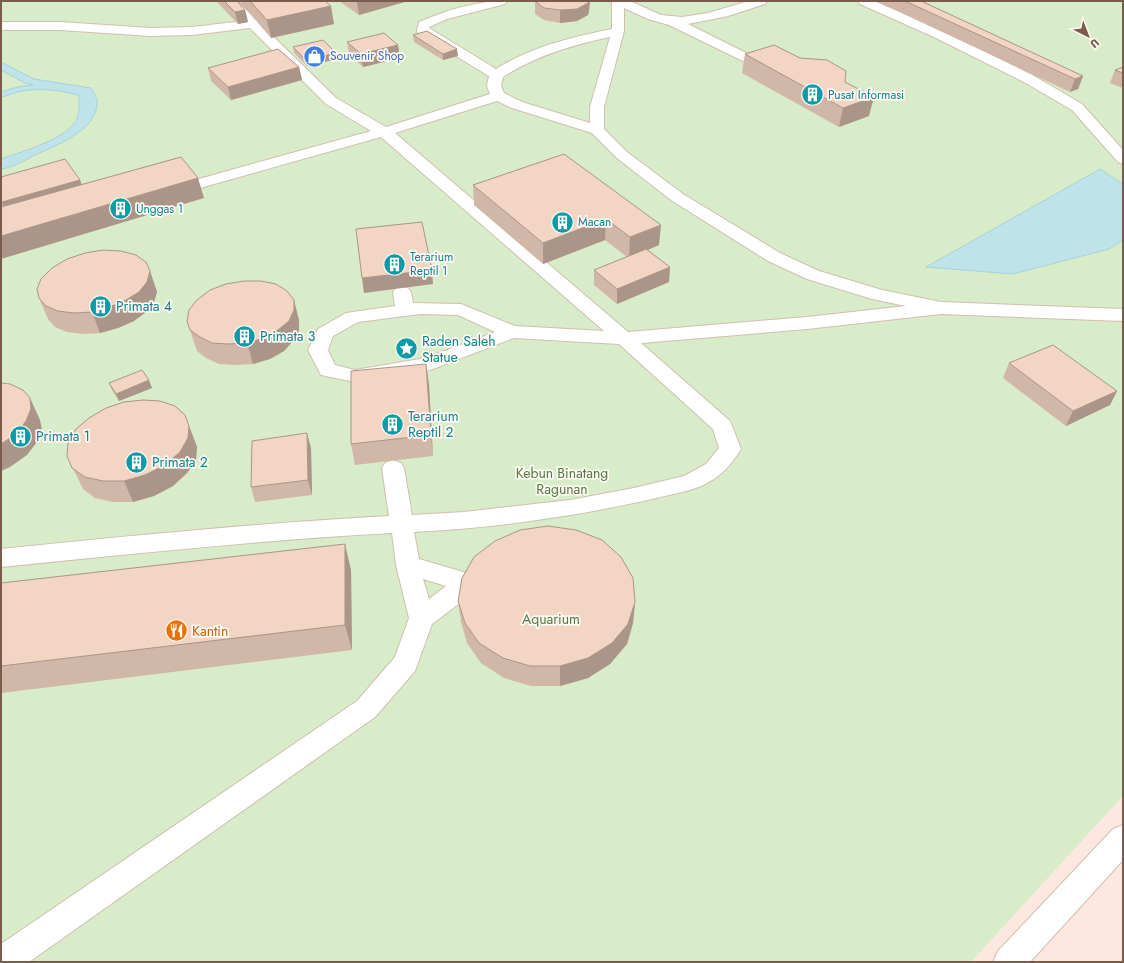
<svg xmlns="http://www.w3.org/2000/svg" width="1124" height="963" viewBox="0 0 1124 963" font-family="Jost,sans-serif">
<style>
.commercial{fill:#fde8e0}
.green{fill:#d8ecc9}
.water{fill:#bfe3e8;stroke:#a5d3da}
.lines{fill:none;stroke-linecap:round;stroke-linejoin:round}
.minor-casing{stroke:#d1beb0;stroke-width:2}
.minor{fill:#fff;fill-rule:evenodd}
.wall{fill:#d1b7a8}
.shaded-wall{fill:#aa9588}
.building{fill:#f3d5c3;stroke:#aa9588}
.labels{text-anchor:middle;dominant-baseline:central;stroke-width:3.5;stroke-linejoin:round;paint-order:stroke}
.far-shop-label{font-size:12px;fill:#366cbe;stroke:#fffaf3;text-anchor:start}
.far-culture-label{font-size:12px;fill:#0d838f;stroke:#fffaf3;text-anchor:start}
.culture-label{font-size:14px;fill:#0d838f;stroke:#fffaf3;text-anchor:start}
.park-label{font-size:14px;fill:#537a41;stroke:#fffaf3}
.food-label{font-size:14px;fill:#c56008;stroke:#fffaf3;text-anchor:start}
</style>
<rect width="100%" height="100%" fill="#fdf6ec"/>
<path class="commercial" d="M1123 796V962H971Z"/>
<path class="green" d="M1 1H1123V796L971 962H1Z"/>
<g class="water">
<path d="M1 62 34 79 91 88C94 93 98 99 97 105 95 131 55 146 35 155 25 160 12 168 1 169V159C21 152 59 141 73 125 80 117 80 104 78 95 59 90 41 88 22 91 15 92 8 96 1 97V92L18 87 33 85 25 83 1 70Z"/>
<path d="M1100 169 1123 184V240L1109 249 1013 274 926 267Z"/>
</g>
<g class="lines">
<defs>
<g id="minor">
<path d="M224 1H237L336 98 386 127 490 94 487 86 489 76 418 33 417 30 419 22C447 10 476 1 507 1L505 4 447 19 429 27V28L496 69C531 47 572 37 612 29V1H630L661 15 682 17 708 13 749 1H767L765 4 728 16 688 24 752 56 754 59 752 62 747 63 669 25 648 19 624 8V31L604 107V129L627 152 683 194 780 253 819 271 882 290 941 302 1123 309V321L941 314 807 329 641 343 730 421 741 449C728 470 714 483 690 490 599 513 508 527 414 532L419 559 477 576 480 583 477 590 432 624 415 671 375 717 29 962H1V944L357 701 395 657 409 618 396 565 392 533C261 540 131 554 1 567V549C130 536 259 523 389 516L382 468 385 463 393 460 401 463 404 468 412 515 464 512 570 500 634 488 684 476 706 464 719 448 713 429 619 344 514 338 430 370 355 382 321 375 308 350 318 329 346 313 395 306 393 292 396 288 402 287 408 288 411 292 413 303 461 304 515 326 604 331 381 137 207 186 201 188 195 186 193 183 195 180 371 131 326 104 250 28 192 35 151 36 60 30H1V22H60L151 28 192 27 243 21ZM610 37 590 107V123L522 102 504 93 501 86 503 77C535 56 572 45 610 37ZM497 101 512 108 592 133 617 158 671 200 768 261 807 279 872 299 906 306 807 317 628 332 395 133ZM420 314 458 315 495 332 426 358 355 370 335 365 328 350 333 336 358 322ZM423 579 446 586 429 599Z"/>
<path d="M858 1H874L946 32 1034 76 1082 104 1123 150V164L1118 162 1072 110 1024 82 936 38 860 4Z"/>
<path d="M1123 825V860L1030 962H993L998 951 1113 829Z"/>
</g>
</defs>
<use href="#minor" class="minor-casing"/>
<use href="#minor" class="minor"/>
</g>
<g class="wall">
<path d="M216 1H237L245 10 248 22 238 24Z"/>
<path d="M239 1H325L334 24 271 38Z"/>
<path d="M339 1H408L359 15Z"/>
<path d="M535 1H590L589 11 588 15 577 21 560 23 544 20 535 14Z"/>
<path d="M876 1H921L1083 76 1078 89 1070 92Z"/>
<path d="M413 35 458 56 443 60 414 42Z"/>
<path d="M347 42 398 45 400 58 363 67 349 54Z"/>
<path d="M293 47 336 53 337 59 307 66 294 53Z"/>
<path d="M745 54 845 82 869 116 839 127 742 73Z"/>
<path d="M299 67 302 80 231 100 211 81 208 68Z"/>
<path d="M1123 67V88L1110 83 1115 70Z"/>
<path d="M564 154 659 245 648 250 670 267 669 282 617 304 594 285V270L627 257 605 240 543 264 474 205 473 185Z"/>
<path d="M1 177 80 180 81 185 204 198 3 207 1 204Z"/>
<path d="M150 271 157 292 154 302 146 312 134 321 118 328 100 333 83 334 67 332 55 327 48 319 39 298Z"/>
<path d="M299 320V331L293 341 284 351 270 359 253 364 235 365 219 364 206 358 197 351 187 321Z"/>
<path d="M1009 363 1117 391 1110 405 1066 426 1003 378Z"/>
<path d="M426 364 429 385 433 456 355 465 351 444Z"/>
<path d="M109 383 152 388 119 401 112 390Z"/>
<path d="M189 426 197 447 196 460 187 473 173 486 154 496 133 502H113L95 498 83 489 67 456Z"/>
<path d="M311 448 312 495 255 502 251 487Z"/>
<path d="M351 570 352 650 1 693V583Z"/>
<path d="M458 601 635 602 633 623 627 644 610 664 588 678 560 686H531L504 678 481 663 467 643 461 622Z"/>
</g>
<g class="shaded-wall">
<path d="M363 1H408L359 15 357 2Z"/>
<path d="M590 1 589 11 588 15 577 21 560 23V10Z"/>
<path d="M331 6 334 24 271 38 267 20Z"/>
<path d="M245 10 248 22 238 24 235 12Z"/>
<path d="M398 45 400 58 363 67 361 54Z"/>
<path d="M457 49 458 56 443 60V54Z"/>
<path d="M336 53 337 59 307 66 306 60Z"/>
<path d="M299 67 302 80 231 100 228 87Z"/>
<path d="M1083 76 1078 89 1070 92 1075 79Z"/>
<path d="M874 97 869 116 839 127 843 108Z"/>
<path d="M198 178 204 198 1 259V236Z"/>
<path d="M80 180 85 194 8 216 2 202Z"/>
<path d="M606 219 605 240 543 264V243Z"/>
<path d="M661 225 659 245 629 258 630 237Z"/>
<path d="M670 267 669 282 617 304V289Z"/>
<path d="M432 270 433 284 364 293 362 278Z"/>
<path d="M150 271 157 292 154 302 146 312 134 321 118 328 100 333 92 312Z"/>
<path d="M294 300 299 320V331L293 341 284 351 270 359 253 364 247 343Z"/>
<path d="M426 364 429 385 433 456 431 435Z"/>
<path d="M149 380 152 388 119 401 116 394Z"/>
<path d="M1117 391 1110 405 1066 426 1073 411Z"/>
<path d="M30 398 40 420 42 430 37 442 27 455 10 467 1 471V444Z"/>
<path d="M189 426 197 447 196 460 187 473 173 486 154 496 133 502 124 481Z"/>
<path d="M307 433 311 448 312 495 308 480Z"/>
<path d="M345 544 351 570 352 650 345 625Z"/>
<path d="M635 602 633 623 627 644 610 664 588 678 560 686V666Z"/>
</g>
<g class="building">
<path d="M224 1H237L245 10 235 12Z"/>
<path d="M250 1H325L331 6 267 20Z"/>
<path d="M535 1H589L588 3 577 9 560 10 544 8Z"/>
<path d="M905 1H921L1083 76 1075 79Z"/>
<path d="M427 31 457 49 443 54 413 35Z"/>
<path d="M384 33 398 45 361 54 347 42Z"/>
<path d="M323 40 336 53 306 60 293 47Z"/>
<path d="M774 45 800 58 827 60 846 71 845 82 874 97 843 108 745 54Z"/>
<path d="M278 49 299 67 228 87 208 68Z"/>
<path d="M1123 67V73L1115 70Z"/>
<path d="M564 154 661 225 630 237 606 219 543 243 473 185Z"/>
<path d="M181 157 198 178 1 236V207Z"/>
<path d="M65 159 80 180 2 202 1 201V177Z"/>
<path d="M422 222 432 270 362 278 356 229Z"/>
<path d="M646 249 670 267 617 289 594 270Z"/>
<path d="M103 250 121 251 136 255 146 262 150 271 147 282 139 292 126 300 110 307 92 312 74 313 58 311 46 306 39 298 37 289 41 279 52 268 67 259 85 253Z"/>
<path d="M244 281H261L276 284 287 291 294 300V310L289 321 278 330 264 338 247 343 229 344 212 343 200 337 190 330 187 321 189 310 197 300 210 290 226 284Z"/>
<path d="M1053 345 1117 391 1073 411 1009 363Z"/>
<path d="M426 364 431 435 351 444V371Z"/>
<path d="M142 370 149 380 116 394 109 383Z"/>
<path d="M1 383 10 384 23 390 30 398 31 409 26 421 16 434 1 444Z"/>
<path d="M143 400 160 401 175 406 185 415 189 426 188 438 180 452 165 465 145 475 124 481H103L85 477 72 468 67 456 68 442 76 429 89 418 106 408 124 402Z"/>
<path d="M307 433 308 480 251 487 252 441Z"/>
<path d="M548 526 576 530 602 540 621 557 633 578 635 602 628 624 612 643 588 658 560 666H530L503 658 479 643 465 623 458 601 462 578 474 557 495 541 520 530Z"/>
<path d="M345 544V625L1 666V583Z"/>
</g>
<defs>
<symbol id="shop-disc" viewBox="-11 -11 22 22"><circle r="9.5" fill="#3f7fe0" stroke="#fffaf3"/><path d="M-5-2.5h2.3a2.7 3.5 0 0 1 5.4 0H5L5.5 6h-11ZM-1.5-2.5h3a1.5 2.3 0 0 0-3 0Z" fill="#fff"/></symbol>
<symbol id="building-disc" viewBox="-11 -11 22 22"><circle r="9.5" fill="#0f9aa8" stroke="#fffaf3"/><path d="M-4-6H4V6H1V3H-1V6H-4ZM-2.5-4.3h1.7v1.8h-1.7ZM.8-4.3h1.7v1.8H.8ZM-2.5-1h1.7V.8h-1.7ZM.8-1h1.7V.8H.8Z" fill="#fff"/></symbol>
<symbol id="sight-disc" viewBox="-11 -11 22 22"><circle r="9.5" fill="#0f9aa8" stroke="#fffaf3"/><path d="M0-6L1.8-2.2L6-1.7L2.9 1.2L3.7 5.4L0 3.3L-3.7 5.4L-2.9 1.2L-6-1.7L-1.8-2.2Z" fill="#fff"/></symbol>
<symbol id="restaurant-disc" viewBox="-11 -11 22 22"><circle r="9.5" fill="#e8710a" stroke="#fffaf3"/><path d="M-5-6h1v4h1v-4h1v4h1v-4h1v5L-1.5 .5V6h-2V.5L-5-1ZM5-6V6H3V1.5H1.5Q1.5-4 5-6Z" fill="#fff"/></symbol>
</defs>
<g fill-rule="evenodd">
<use href="#shop-disc" x="302" y="44" width="25" height="25"/>
<use href="#building-disc" x="800" y="82" width="25" height="25"/>
<use href="#building-disc" x="108" y="196" width="25" height="25"/>
<use href="#building-disc" x="550" y="210" width="25" height="25"/>
<use href="#building-disc" x="382" y="252" width="25" height="25"/>
<use href="#building-disc" x="88" y="294" width="25" height="25"/>
<use href="#building-disc" x="232" y="324" width="25" height="25"/>
<use href="#sight-disc" x="394" y="336" width="25" height="25"/>
<use href="#building-disc" x="380" y="412" width="25" height="25"/>
<use href="#building-disc" x="8" y="424" width="25" height="25"/>
<use href="#building-disc" x="124" y="450" width="25" height="25"/>
<use href="#restaurant-disc" x="164" y="618" width="25" height="25"/>
</g>
<g class="labels">
<g class="far-shop-label">
<text x="330" y="56">Souvenir Shop</text>
</g>
<g class="far-culture-label">
<text x="828" y="95">Pusat Informasi</text>
<text x="136" y="209">Unggas 1</text>
<text x="578" y="222">Macan</text>
<text x="410" y="257">Terarium<tspan x="410" dy="14">Reptil 1</tspan></text>
</g>
<g class="culture-label">
<text x="116" y="306">Primata 4</text>
<text x="260" y="336">Primata 3</text>
<text x="422" y="341">Raden Saleh<tspan x="422" dy="16">Statue</tspan></text>
<text x="408" y="416">Terarium<tspan x="408" dy="16">Reptil 2</tspan></text>
<text x="36" y="436">Primata 1</text>
<text x="152" y="462">Primata 2</text>
</g>
<g class="park-label">
<text x="562" y="473">Kebun Binatang<tspan x="562" dy="16">Ragunan</tspan></text>
<text x="551" y="619">Aquarium</text>
</g>
<g class="food-label">
<text x="192" y="631">Kantin</text>
</g>
</g>
<rect width="1124" height="963" fill="none" stroke="#7a5c4d" stroke-width="4"/>
<g transform="translate(1088 36) rotate(138)" stroke="#fffaf3" stroke-width="3" paint-order="stroke">
<path d="M0-3L7 15L0 10L-7 15Z" fill="#7a5c4d"/>
<text y="-6" font-size="11" font-weight="bold" text-anchor="middle" fill="#7a5c4d">U</text>
</g>
</svg>
